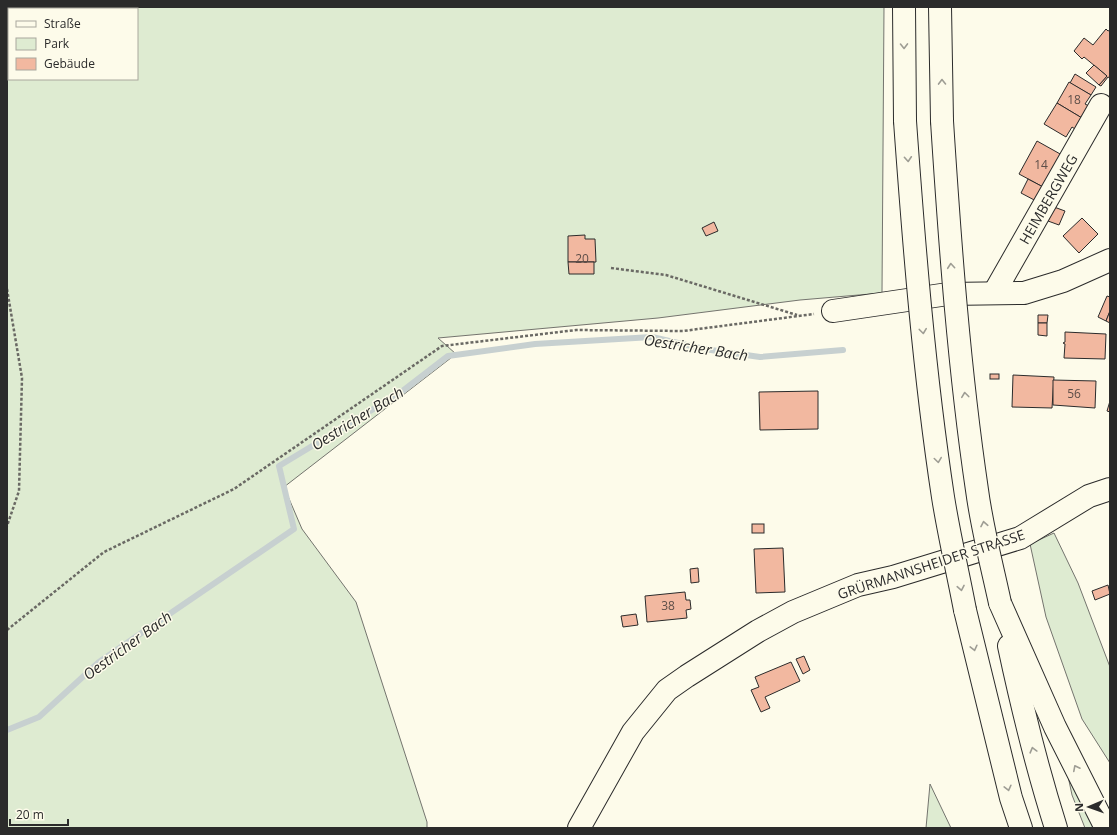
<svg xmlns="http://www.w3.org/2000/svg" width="1117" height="835" viewBox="0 0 1117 835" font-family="'Open Sans',sans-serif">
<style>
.green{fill:#deebd1;stroke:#74746e;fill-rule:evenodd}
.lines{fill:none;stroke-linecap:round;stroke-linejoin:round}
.stream{stroke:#c7d0d0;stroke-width:6}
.building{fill:#f2b8a0;stroke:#2b2b2b}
.minor-casing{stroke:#2b2b2b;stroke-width:24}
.highway-casing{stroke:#2b2b2b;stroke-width:24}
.path{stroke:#6a6964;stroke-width:2.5;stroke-dasharray:3 2;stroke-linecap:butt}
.minor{stroke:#fdfbea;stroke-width:22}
.highway{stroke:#fdfbea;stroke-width:22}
.highway-bridge-casing{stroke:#2b2b2b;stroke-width:24;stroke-linecap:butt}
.highway-bridge{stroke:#fdfbea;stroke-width:22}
.oneway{stroke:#9e9d94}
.labels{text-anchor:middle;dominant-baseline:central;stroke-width:3;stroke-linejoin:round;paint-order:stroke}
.number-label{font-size:12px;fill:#5d4e48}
.street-label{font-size:14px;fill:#2b2b2b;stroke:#fdfbea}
.water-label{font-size:15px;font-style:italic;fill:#2b2b2b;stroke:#fdfbea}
</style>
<rect width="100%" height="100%" fill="#fdfbea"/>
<g class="green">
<path d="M7 7H884L882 293 800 300 658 318 438 338 456 354 284 487 302 529 356 602 427 822V828H7ZM9 9H137V79H9Z"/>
<path d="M1054 533 1078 583 1110 667V763L1082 719 1046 617 1030 544Z"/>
<path d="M1065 762 1096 828H1085L1072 795Z"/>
<path d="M930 784 951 828H926Z"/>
</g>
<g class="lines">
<path class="stream" d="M7 730 39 717 99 662 294 529 279 466 400 393 448 356 535 344 652 337 704 349 760 357 843 350"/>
</g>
<g class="building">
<path d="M1106 29 1108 31 1110 30V78L1108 77 1101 86 1099 85 1107 76 1084 57 1082 59 1074 51 1084 38 1093 45Z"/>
<path d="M1094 65 1107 76 1099 85 1086 73Z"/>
<path d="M1075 74 1096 87 1091 95 1070 83Z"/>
<path d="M1069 82 1091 95 1085 104 1089 106 1082 118 1057 103Z"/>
<path d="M1057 103 1082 118 1075 129 1072 127 1066 137 1044 124Z"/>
<path d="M1037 141 1062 155 1045 188 1019 174Z"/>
<path d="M1028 179 1045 188 1038 202 1021 193Z"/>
<path d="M1054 207 1065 211 1059 225 1048 221Z"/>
<path d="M1082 218 1098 234 1079 253 1063 236Z"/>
<path d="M714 222 718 231 706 236 702 228Z"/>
<path d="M585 235V239H595L596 262H568V236Z"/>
<path d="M568 262H594V274H569Z"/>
<path d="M1107 296 1110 297V311L1106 321 1098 317Z"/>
<path d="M1110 311V323L1106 321Z"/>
<path d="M1038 315H1048L1047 323H1038Z"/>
<path d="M1038 323H1047V336L1038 335Z"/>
<path d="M1065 332 1106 334 1105 359 1064 358 1065 344 1063 343 1065 342Z"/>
<rect x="990" y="374" width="9" height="5"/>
<path d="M1013 375 1054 377 1052 408 1012 407Z"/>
<path d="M1053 380 1096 381 1095 408 1053 405Z"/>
<path d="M818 391V429L760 430 759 392Z"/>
<path d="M1110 401V412L1107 411Z"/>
<rect x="752" y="524" width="12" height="9"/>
<path d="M783 548 785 592 756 593 754 549Z"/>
<path d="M698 568 699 582 691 583 690 569Z"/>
<path d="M1108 585 1110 594 1095 600 1092 591Z"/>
<path d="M685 592 686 600H690L691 609 686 610 687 618 647 622 645 596Z"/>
<path d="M636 614 638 625 623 627 621 616Z"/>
<path d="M804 656 810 670 803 674 796 659Z"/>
<path d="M791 662 800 681 765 697 770 708 761 712 751 690 759 687 755 677Z"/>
</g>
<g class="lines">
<defs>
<g id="minor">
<path d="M994 293 1101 105"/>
<path d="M833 311 948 294 1024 293 1063 281 1110 260"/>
<path d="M579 828 633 732 667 690 687 676 758 631 793 612 858 585 893 577 1020 538 1089 496 1110 489"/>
</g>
<g id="highway">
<path d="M904 7 905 121"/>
<path d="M940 7 942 121"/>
<path d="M1000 603 1055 727 1106 828"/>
<path d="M965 610 1011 798 1021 828"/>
<path d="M1009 646C1022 707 1037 768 1056 828"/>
</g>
</defs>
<use href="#minor" class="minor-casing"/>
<use href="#highway" class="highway-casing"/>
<g class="path">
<path d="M611 268 666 275 797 315"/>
<path d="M7 289 22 378 19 491 7 526"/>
<path d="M7 630 104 552 234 489 442 346 576 330 683 331 814 314"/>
</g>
<use href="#minor" class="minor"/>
<use href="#highway" class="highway"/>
<defs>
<g id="highway-bridge">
<path d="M905 121C914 246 924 372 943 497 949 535 958 573 965 610"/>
<path d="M942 121C950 245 959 368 977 490 982 528 992 566 1000 603"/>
</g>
</defs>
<use href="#highway-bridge" class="highway-bridge-casing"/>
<use href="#highway-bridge" class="highway-bridge"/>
</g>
<defs><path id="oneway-chevron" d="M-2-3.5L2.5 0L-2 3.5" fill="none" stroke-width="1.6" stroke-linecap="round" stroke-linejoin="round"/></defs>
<g class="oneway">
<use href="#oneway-chevron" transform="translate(904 46) rotate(89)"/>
<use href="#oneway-chevron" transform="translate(942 82) rotate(-91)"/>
<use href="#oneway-chevron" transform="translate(908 159) rotate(86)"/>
<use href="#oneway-chevron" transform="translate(951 266) rotate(-95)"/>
<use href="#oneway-chevron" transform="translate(923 331) rotate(83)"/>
<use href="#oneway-chevron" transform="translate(965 395) rotate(-97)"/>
<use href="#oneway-chevron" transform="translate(938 460) rotate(82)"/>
<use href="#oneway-chevron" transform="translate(984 524) rotate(-101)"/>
<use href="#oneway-chevron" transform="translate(961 588) rotate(79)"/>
<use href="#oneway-chevron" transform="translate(974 648) rotate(76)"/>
<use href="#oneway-chevron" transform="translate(1033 750) rotate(-105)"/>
<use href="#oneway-chevron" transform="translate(1076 768) rotate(-117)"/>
<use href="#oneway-chevron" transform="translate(1008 788) rotate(76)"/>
</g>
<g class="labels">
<g class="number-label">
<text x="1074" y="99">18</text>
<text x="1041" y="164">14</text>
<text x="582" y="258">20</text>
<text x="1074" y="393">56</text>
<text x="668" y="605">38</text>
</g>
<g class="street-label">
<text transform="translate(1048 199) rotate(-60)">HEIMBERGWEG</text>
<text transform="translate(931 564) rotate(-18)">GRÜRMANNSHEIDER STRASSE</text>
</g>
<g class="water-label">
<text transform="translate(696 347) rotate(9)">Oestricher Bach</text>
<text transform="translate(357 418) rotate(-32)">Oestricher Bach</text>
<text transform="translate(127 645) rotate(-36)">Oestricher Bach</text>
</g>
</g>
<rect width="1117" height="835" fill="none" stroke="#2b2b2b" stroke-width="16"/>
<rect x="8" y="8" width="130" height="72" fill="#fdfbea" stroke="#a9a89e"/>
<rect x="16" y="21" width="20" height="6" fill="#fdfbea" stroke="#a9a89e"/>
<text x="44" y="28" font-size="12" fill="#2b2b2b">Straße</text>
<rect x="16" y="38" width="20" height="12" fill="#deebd1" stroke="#a9a89e"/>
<text x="44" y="48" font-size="12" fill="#2b2b2b">Park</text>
<rect x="16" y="58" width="20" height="12" fill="#f2b8a0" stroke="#a9a89e"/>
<text x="44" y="68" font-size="12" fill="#2b2b2b">Gebäude</text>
<g transform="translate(1089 807) rotate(268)" stroke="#fdfbea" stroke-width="3" paint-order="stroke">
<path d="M0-3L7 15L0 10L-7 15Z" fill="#2b2b2b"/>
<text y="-6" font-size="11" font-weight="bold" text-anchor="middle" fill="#2b2b2b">N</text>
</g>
<path d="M10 819v6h58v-6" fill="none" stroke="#2b2b2b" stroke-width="2"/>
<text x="16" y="819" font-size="12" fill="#2b2b2b" stroke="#fdfbea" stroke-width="3" paint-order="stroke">20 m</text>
</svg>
